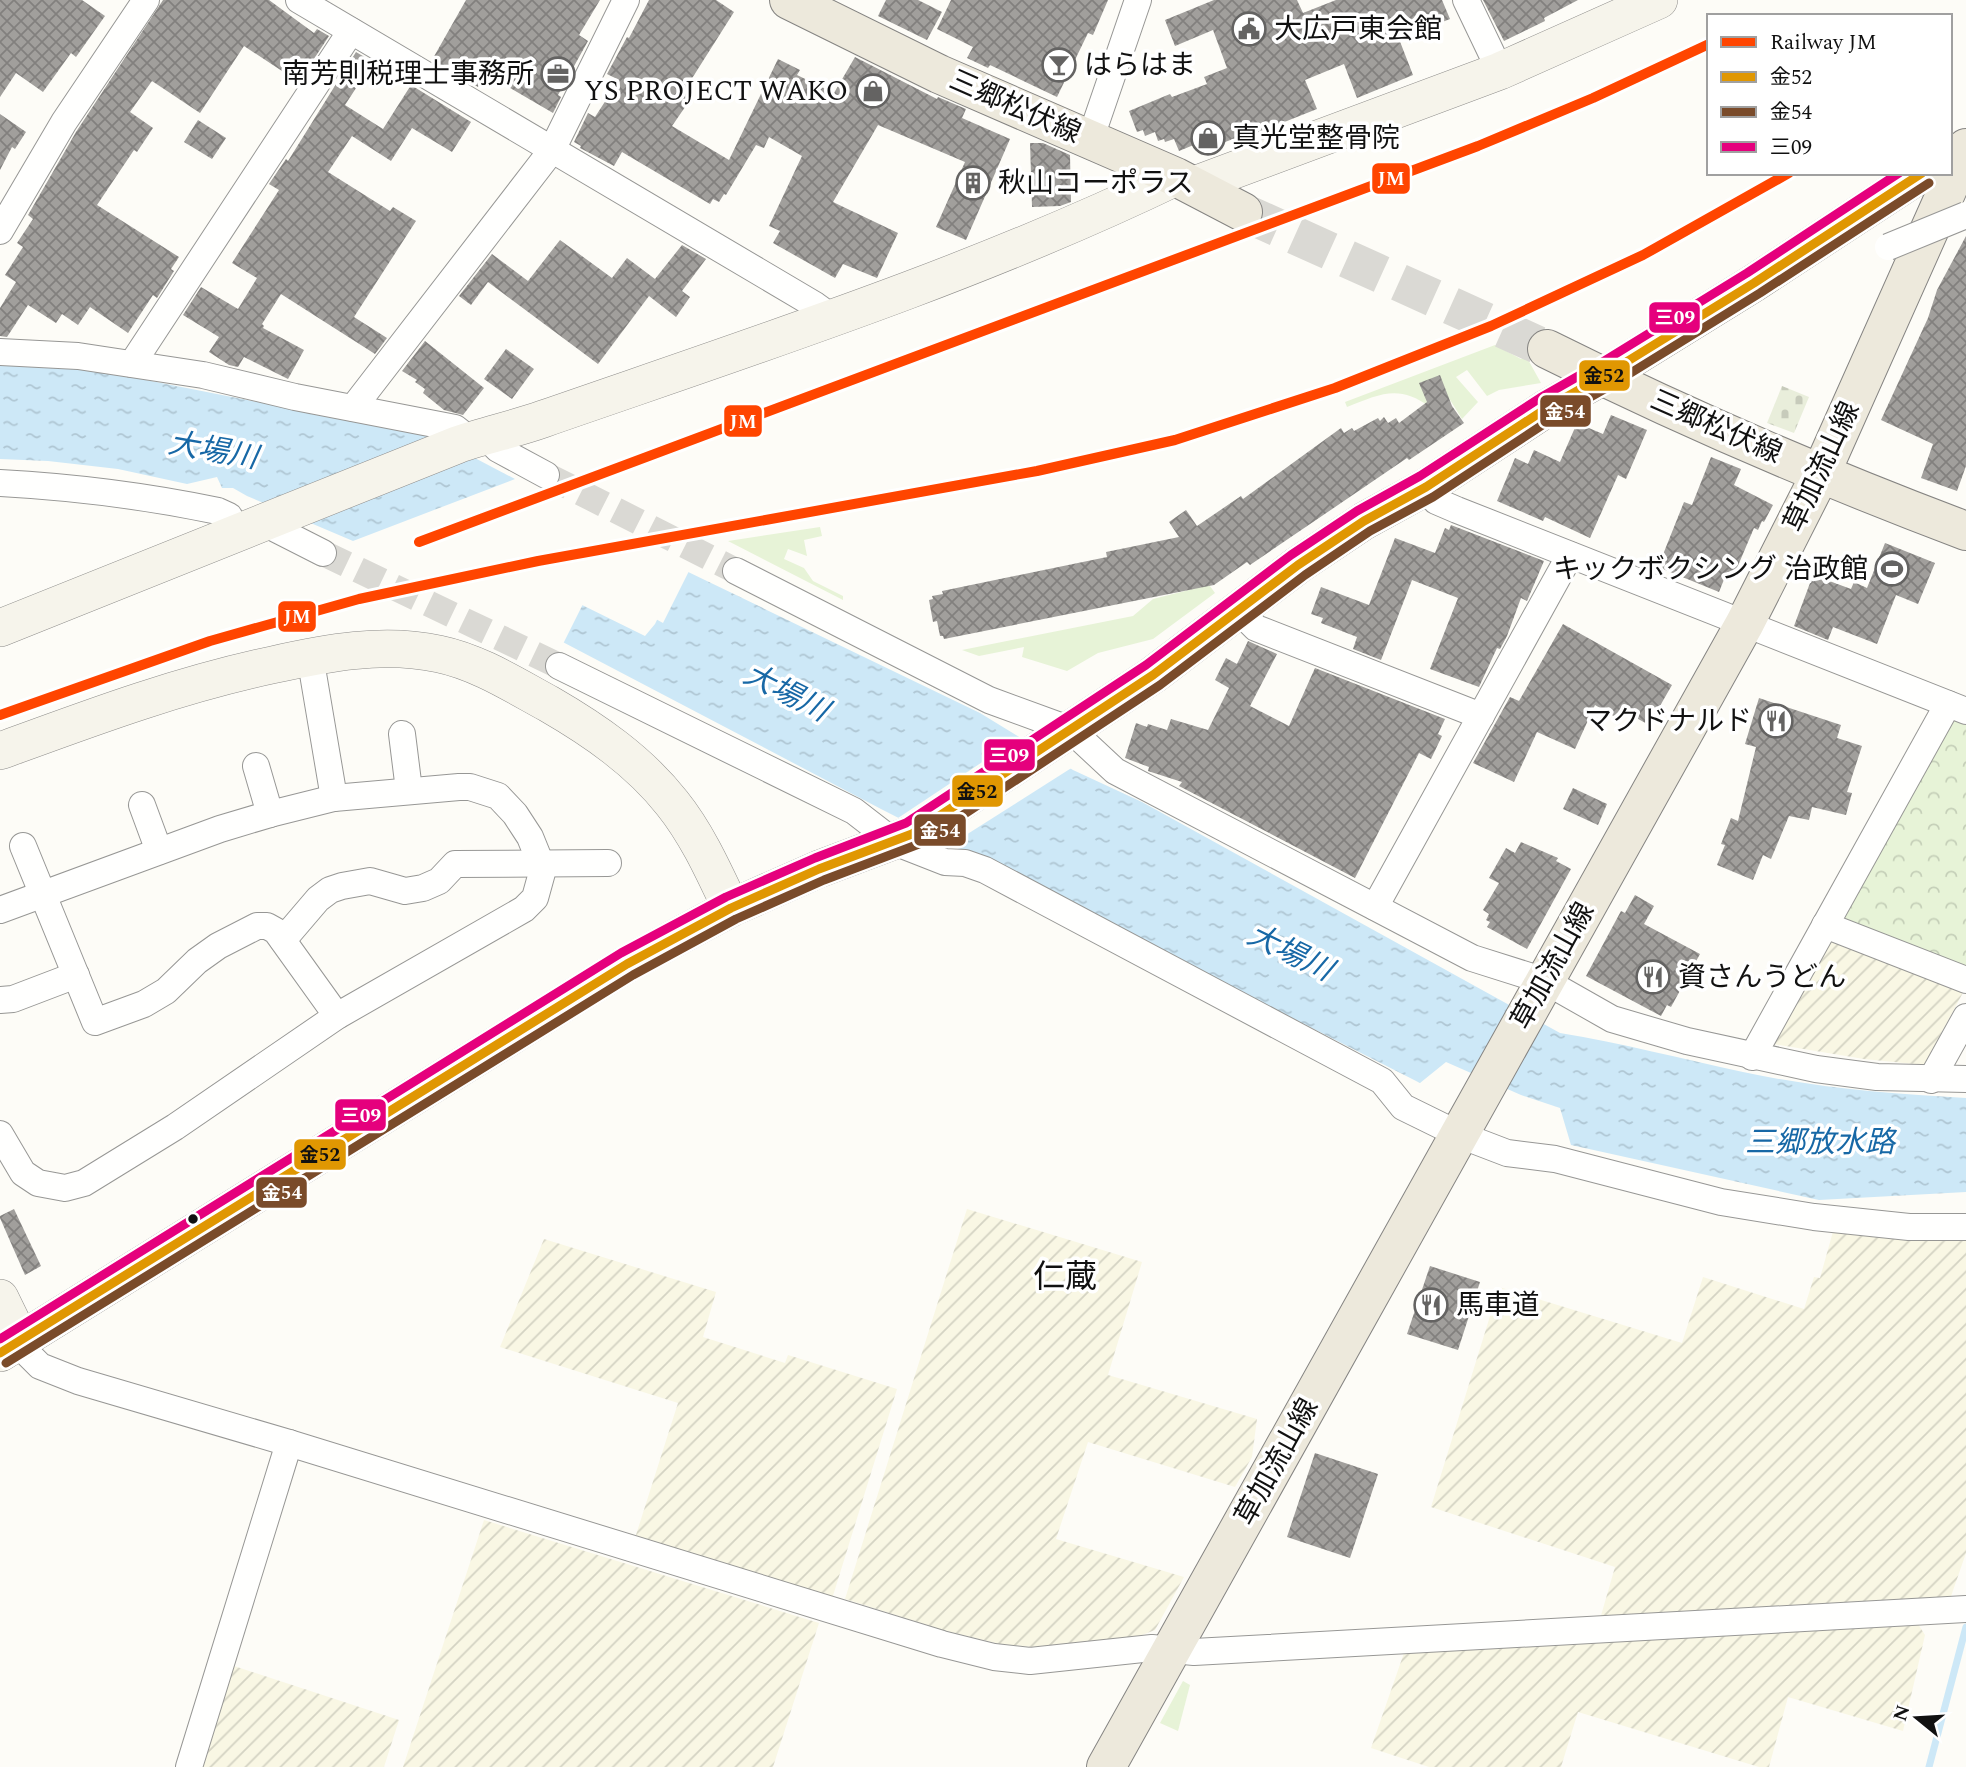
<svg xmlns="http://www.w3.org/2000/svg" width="1966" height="1767" viewBox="0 0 1966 1767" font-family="Spectral,'Noto Sans JP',serif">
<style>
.farmland{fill:url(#farmland-furrows)}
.grass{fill:#e7f3d7}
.cemetery{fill:url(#cemetery-stones)}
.park{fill:url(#park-crowns)}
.water{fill:url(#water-ripples)}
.pier{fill:#fdfcf7}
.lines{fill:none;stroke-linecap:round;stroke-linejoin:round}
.stream{stroke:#cde8f7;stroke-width:7}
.building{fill:url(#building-cross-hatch)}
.street-tunnel{stroke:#dad9d4;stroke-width:26;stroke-dasharray:26 13;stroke-linecap:butt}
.primary-tunnel{stroke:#dad9d4;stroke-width:38;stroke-dasharray:38 19;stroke-linecap:butt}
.street-casing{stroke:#979795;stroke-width:28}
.secondary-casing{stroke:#8e8d8b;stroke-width:38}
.primary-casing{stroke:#858482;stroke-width:40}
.street{stroke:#fffffe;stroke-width:26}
.secondary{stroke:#f6f4eb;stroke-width:37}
.primary{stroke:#ede9dc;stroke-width:38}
.street-bridge-casing{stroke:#979795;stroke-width:28;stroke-linecap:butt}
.street-bridge{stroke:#fffffe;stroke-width:26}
.bus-1-casing{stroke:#fff;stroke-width:14}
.bus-2-casing{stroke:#fff;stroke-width:14}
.bus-3-casing{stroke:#fff;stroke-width:14}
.bus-1{stroke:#e09702;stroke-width:9}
.bus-2{stroke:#7a4b2a;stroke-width:9}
.bus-3{stroke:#e5007d;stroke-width:9}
.rail-1-casing{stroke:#fff;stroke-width:16}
.rail-1{stroke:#ff4500;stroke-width:10}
.bus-dot{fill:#111;stroke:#fff;stroke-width:2.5}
.labels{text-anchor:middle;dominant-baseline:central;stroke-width:7;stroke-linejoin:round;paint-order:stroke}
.poi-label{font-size:28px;fill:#111;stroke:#fff;text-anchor:start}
.street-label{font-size:28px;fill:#111;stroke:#fff}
.water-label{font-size:30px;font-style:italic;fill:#1768a6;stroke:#fff}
.quarter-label{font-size:32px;fill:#111;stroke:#fff}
.line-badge{stroke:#fff;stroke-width:2.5}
.badge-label{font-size:19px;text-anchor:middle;font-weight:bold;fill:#fff}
.pale-badge-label{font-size:19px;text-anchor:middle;font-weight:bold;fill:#111}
</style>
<defs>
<pattern id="farmland-furrows" width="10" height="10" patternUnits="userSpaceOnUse" patternTransform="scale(1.75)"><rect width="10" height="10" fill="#f9f7e4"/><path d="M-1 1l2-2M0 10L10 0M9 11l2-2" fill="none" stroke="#d4d3c3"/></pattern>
<pattern id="cemetery-stones" width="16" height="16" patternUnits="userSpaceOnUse" patternTransform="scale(1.75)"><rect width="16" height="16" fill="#e9eedb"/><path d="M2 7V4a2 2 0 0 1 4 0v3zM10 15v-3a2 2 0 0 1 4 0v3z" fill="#c7cbbb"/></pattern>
<pattern id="park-crowns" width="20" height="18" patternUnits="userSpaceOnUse" patternTransform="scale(1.75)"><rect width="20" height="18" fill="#e7f3d7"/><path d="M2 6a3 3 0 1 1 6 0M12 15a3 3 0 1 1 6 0" fill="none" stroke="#c5cfb8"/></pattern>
<pattern id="water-ripples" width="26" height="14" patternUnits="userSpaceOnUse" patternTransform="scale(1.75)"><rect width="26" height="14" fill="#cde8f7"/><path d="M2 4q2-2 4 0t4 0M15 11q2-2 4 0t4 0" fill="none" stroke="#afc6d3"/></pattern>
<pattern id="building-cross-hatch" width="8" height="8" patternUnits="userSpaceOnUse" patternTransform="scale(1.75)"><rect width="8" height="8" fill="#a19f9c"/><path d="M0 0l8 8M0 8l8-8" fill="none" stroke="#82807e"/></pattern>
</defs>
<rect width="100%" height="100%" fill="#fdfcf7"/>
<g class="farmland">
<path d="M1831 939 1966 987 1924 1065 1864 1059 1773 1044Z"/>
<path d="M967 1209 1142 1262 1108 1375 1257 1419 1252 1457 1235 1487 1088 1442 1056 1539 1184 1577 1155 1630 1129 1640 1033 1647 1000 1644 946 1631 845 1599Z"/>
<path d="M1834 1228 1966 1234V1553L1949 1602 1600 1619 1615 1567 1431 1507 1499 1287 1682 1343 1703 1277 1804 1309 1814 1277 1820 1278Z"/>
<path d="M544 1239 716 1292 703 1337 785 1363 788 1355 897 1389 832 1599 635 1538 678 1403 500 1347Z"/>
<path d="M484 1520 819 1623 773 1767H403Z"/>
<path d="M1918 1624 1925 1635 1903 1731 1788 1697 1769 1767H1759L1578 1712 1561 1767H1429L1371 1748 1405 1650Z"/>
<path d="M234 1666 399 1720 384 1767H202Z"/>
</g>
<g class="grass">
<path d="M1495 345 1521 359 1526 356 1541 383 1499 390 1487 396 1467 370 1456 377 1478 402 1462 419 1447 395 1430 407C1399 384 1380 394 1347 407L1345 402Z"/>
<path d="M820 527 822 536 804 540 807 556 788 549 784 559 804 568 813 581 843 596V600L728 541Z"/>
<path d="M1207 582 1215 593 1153 639 1098 653 1067 671 1022 657 1024 647 979 656 962 650 1133 616 1153 599 1201 587Z"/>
<path d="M1183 1681 1190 1685 1178 1731 1160 1723Z"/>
</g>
<path class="cemetery" d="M1782 386 1809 397 1794 433 1767 423Z"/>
<path class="park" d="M1957 718 1966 721V970L1839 919 1947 721Z"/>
<g class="water">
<path d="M0 363 62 367 121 375 435 437 515 479 353 541 247 496 233 488H222L217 477 187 484 118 469 48 461 0 459Z"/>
<path d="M682 569 980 713 1073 770 1142 802 1560 1033C1622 1043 1682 1059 1743 1072 1817 1088 1891 1094 1966 1098V1192L1819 1200 1571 1145 1560 1108 1521 1095 1446 1062 1420 1083 881 809 557 639 576 602 645 636 655 624Z"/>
</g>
<g class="pier">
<path d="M683 566 690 569 663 623 654 618 679 568Z"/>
<path d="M577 599 584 602 562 646 555 641 553 638 574 600Z"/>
<path d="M1023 735 1073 767 947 847 895 820Z"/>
</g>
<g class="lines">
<path class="stream" d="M1929 1767 1966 1627"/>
</g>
<g class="building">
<path d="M0 0H82L105 16 76 57 71 53 43 92 16 73 0 97Z"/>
<path d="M163 0H269L314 33 317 29 329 36 308 68 291 57 282 71 244 46 200 113 152 81 130 112 153 128 137 152 134 150 97 205 179 257 171 269 174 271 157 298 153 295 128 333 90 307 78 325 62 314 56 323 28 305 7 337 0 336V308L16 282 5 275 23 247 17 243 33 219 28 215 76 132Z"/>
<path d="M466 0H600L579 35 588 41 558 95 561 97 553 113 486 74 478 87 432 60Z"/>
<path d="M649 0H716L734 12 684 91 692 97 672 126 729 160 778 59 800 70 797 75 834 93 855 57 937 99 938 97 966 109 962 118 1010 139 966 240 936 227 965 162 878 125 833 202 898 233 877 278 843 264 835 278 773 243 780 231 769 226 802 156 769 137 764 148 756 145 726 195 724 194 719 202 713 199 710 204 622 152 614 166 580 148 581 146 574 142 588 113 595 117 619 80 607 74 627 37 629 38Z"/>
<path d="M886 0H918L942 12 927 40 878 16Z"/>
<path d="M951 0H1108L1093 35 1088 33 1057 97 990 65 988 68 967 58 973 47 937 29Z"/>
<path d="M1214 0H1297L1303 13 1336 0H1442L1450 19 1399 39 1413 75 1357 98 1344 64 1305 80 1317 109 1234 142 1233 139 1199 152 1196 144 1179 151 1174 139 1165 142 1164 139 1158 141 1155 132 1145 136 1143 130 1137 132 1129 111 1170 94 1172 97 1207 84 1204 77 1227 68 1213 30 1175 46 1165 20Z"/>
<path d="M1483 0H1578L1544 18 1545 21 1504 41Z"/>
<path d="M356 52 373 62 345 105 383 129 411 85 471 122 452 152 412 128 391 161 352 136 328 172 390 211 393 207 416 221 354 317 387 338 375 354 281 294 262 324 264 326 263 328 304 350 288 379 244 357 238 367 229 365 209 352 219 337 183 315 201 287 238 309 257 278 232 263 279 190 269 184 286 159 288 161Z"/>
<path d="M0 114 26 132 15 149 12 147 0 170Z"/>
<path d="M198 120 226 138 212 159 184 142Z"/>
<path d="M1030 143H1043L1070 155 1071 202 1060 206 1032 207Z"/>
<path d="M1966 236V466L1957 491 1921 478 1933 444 1881 420 1928 318 1937 290Z"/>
<path d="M560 240 612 278 627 258 655 279 682 245 706 259 682 291 690 297 676 317 649 296 598 364 488 282 471 305 459 296 492 254 528 281Z"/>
<path d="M425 341 484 388 463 415 444 410 423 393 425 389 415 382 417 380 402 371Z"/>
<path d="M506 349 534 369 512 399 484 379Z"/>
<path d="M1440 375 1452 406 1464 423 1409 460 1407 458 1250 565 1247 562 1214 585 944 639 943 636H940L937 621 933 622 929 600 933 599 932 596 943 594 942 591 1107 557 1106 552 1179 537 1169 522 1186 510 1197 526 1241 496 1243 499 1341 428 1344 433 1352 428 1354 431 1378 418 1380 421 1384 417 1388 423 1396 418 1399 423 1427 402 1419 383Z"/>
<path d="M1611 415 1647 430 1626 479 1618 475 1590 538 1545 517 1543 521 1497 501 1515 458 1528 464 1534 450 1560 462 1577 423 1603 434Z"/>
<path d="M1711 457 1741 469 1734 485 1773 505 1764 522 1762 521 1758 530 1754 528 1734 575 1727 572 1719 592 1658 567 1684 502 1692 505Z"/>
<path d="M1451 525 1544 561 1527 601 1521 598 1507 636 1500 649 1497 648 1479 687 1430 669 1458 598 1412 580 1381 660 1353 649 1357 637 1321 623 1323 618 1311 614 1321 587 1369 605 1395 538 1435 553 1445 528 1449 530Z"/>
<path d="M1885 543 1935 563 1918 604 1896 595 1877 644 1833 627 1828 640 1794 626 1813 575 1851 589 1854 582 1867 588Z"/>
<path d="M1563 624 1672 685 1649 725 1622 710 1617 718 1595 705 1575 749 1537 732 1514 782 1473 763 1510 697 1519 701Z"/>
<path d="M1248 641 1277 654 1250 706 1289 726 1315 668 1445 719 1438 734 1442 736 1431 759 1419 753 1355 878 1179 786 1182 782 1151 772 1148 771 1149 767 1125 758 1136 723 1147 727 1148 724 1167 730 1171 719 1208 730 1229 688 1215 680 1226 658 1237 664Z"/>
<path d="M1759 698 1841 725 1837 738 1862 746 1847 792 1852 793 1846 815 1812 807 1809 820 1789 816 1771 859 1763 855 1753 880 1717 865 1725 845 1721 844 1731 818 1738 821 1756 747 1745 744Z"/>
<path d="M1573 788 1607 804 1598 825 1563 809Z"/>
<path d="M1521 842 1558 858 1556 861 1571 869 1527 949 1487 927 1490 922 1486 920 1489 914 1483 910 1499 883 1489 878 1506 848 1515 853Z"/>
<path d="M1635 895 1654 906 1644 924 1700 954 1671 1007 1667 1005 1661 1016 1586 976 1621 911 1625 913Z"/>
<path d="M14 1209 41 1266 25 1275 0 1218V1216Z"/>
<path d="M1430 1266 1480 1282 1458 1350 1407 1334Z"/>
<path d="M1315 1453 1378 1474 1350 1558 1287 1537Z"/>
</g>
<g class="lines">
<g class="street-tunnel">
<path d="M546 475 736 571"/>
<path d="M323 553 559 666"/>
</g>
<path class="primary-tunnel" d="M1243 212 1547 349"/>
<defs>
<g id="street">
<path d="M299 0 815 305 833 318"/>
<path d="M1466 0 1500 71"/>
<path d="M1090 140 1138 0"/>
<path d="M0 231 64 122 146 0"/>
<path d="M0 352 78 356 203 375 295 397 455 428 470 440"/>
<path d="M132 364 351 31"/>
<path d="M353 408 552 150 626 0"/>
<path d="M485 436 498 449 546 475"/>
<path d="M0 483C74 487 146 496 218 511L229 516 237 532"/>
<path d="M1426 487 1436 501 1457 510 1966 711"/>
<path d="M264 523 323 553"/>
<path d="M736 571 989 700 1071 730 1115 771 1472 958 1545 981 1612 1019 1687 1041 1816 1069 1877 1077 1966 1079"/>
<path d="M1239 611 1256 628 1481 716"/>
<path d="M310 656 334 798"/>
<path d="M559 666 854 811 894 842 945 862 965 863 985 870 1382 1081 1403 1107 1460 1135 1507 1153 1555 1159 1721 1202 1814 1217 1909 1227H1966"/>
<path d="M402 734 409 790"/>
<path d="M256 766 270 814"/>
<path d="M142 805 159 851"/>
<path d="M23 846 95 1022 144 1004 166 991 197 961 218 946 257 926H267L276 931 337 1016"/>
<path d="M1375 907 1570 555"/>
<path d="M0 910 220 829 270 814 334 798 459 787H470L498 796 515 814 530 837 543 869 535 898 524 909 337 1016 175 1127 84 1183 65 1188 38 1183 23 1173 0 1134"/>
<path d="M1825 925 1966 980"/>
<path d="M283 940 318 899 330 890 342 886 370 881 405 891 423 888 439 881 455 864 608 863"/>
<path d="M0 1000 13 999 76 975"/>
<path d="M1752 1057 1948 704"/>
<path d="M1931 1080 1966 1017"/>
<path d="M21 1341 28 1354 40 1366 78 1381 289 1443 942 1644 994 1657 1030 1661 1152 1648 1194 1652 1966 1609"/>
<path d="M189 1767 289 1443"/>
</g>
<g id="secondary">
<path d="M1194 185 1500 71 1659 0"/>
<path d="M0 628 457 445C485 435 515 429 543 419 756 345 973 275 1176 177"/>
<path d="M0 751C90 718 178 685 272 665 326 653 383 642 439 654 478 662 514 685 549 704 594 730 639 761 672 803 697 834 714 872 731 908"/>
<path d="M0 1298 21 1341"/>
<path d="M0 1353 627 964 731 908 819 869 912 834 1153 675 1298 565 1364 521 1426 487 1547 408 1602 377 1754 283 1922 173"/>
</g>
<g id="primary">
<path d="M789 0 939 74 1176 177 1243 212"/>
<path d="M1547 349C1683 417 1823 477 1966 531"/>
<path d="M1106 1767 1745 623 1821 473 1966 148"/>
</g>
</defs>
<use href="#street" class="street-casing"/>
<use href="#secondary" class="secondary-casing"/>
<use href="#primary" class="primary-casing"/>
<use href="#street" class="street"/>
<use href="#secondary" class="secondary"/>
<use href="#primary" class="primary"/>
<defs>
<path id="street-bridge" d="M1888 247 1966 215"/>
</defs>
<use href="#street-bridge" class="street-bridge-casing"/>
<use href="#street-bridge" class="street-bridge"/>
<defs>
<path id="bus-1" d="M0 1353 627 964 731 908 819 869 912 834 1153 675 1298 565 1364 521 1426 487 1547 408 1602 377 1754 283 1922 173"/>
<path id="bus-2" d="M6 1363 633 975 736 919 824 880 919 844 1160 685 1305 575 1370 531 1433 497 1553 418 1608 387 1760 293 1929 183"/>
<path id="bus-3" d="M0 1339 621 953 726 897 815 858 906 823 1146 665 1291 555 1357 511 1420 476 1540 398 1596 366 1747 273 1899 173"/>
</defs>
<use href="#bus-1" class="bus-1-casing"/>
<use href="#bus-2" class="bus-2-casing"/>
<use href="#bus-3" class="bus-3-casing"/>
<use href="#bus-1" class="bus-1"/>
<use href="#bus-2" class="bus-2"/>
<use href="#bus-3" class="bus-3"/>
<defs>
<g id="rail-1">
<path d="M419 542 1478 146 1593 98 1709 44"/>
<path d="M0 715 210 641 359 599 538 561 1037 471 1175 440 1335 388 1491 326 1643 255 1789 173"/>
</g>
</defs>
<use href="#rail-1" class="rail-1-casing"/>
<use href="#rail-1" class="rail-1"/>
</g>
<defs>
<symbol id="civic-ring" viewBox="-11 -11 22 22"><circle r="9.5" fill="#fff" stroke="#646362" stroke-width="1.5"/><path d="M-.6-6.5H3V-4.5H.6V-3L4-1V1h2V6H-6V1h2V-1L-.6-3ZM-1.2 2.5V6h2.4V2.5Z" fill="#646362"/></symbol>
<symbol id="bar-ring" viewBox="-11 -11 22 22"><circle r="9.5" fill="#fff" stroke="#646362" stroke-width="1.5"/><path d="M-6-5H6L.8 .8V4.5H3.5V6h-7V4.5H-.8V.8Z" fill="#646362"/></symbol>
<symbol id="office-ring" viewBox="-11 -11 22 22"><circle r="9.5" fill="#fff" stroke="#646362" stroke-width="1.5"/><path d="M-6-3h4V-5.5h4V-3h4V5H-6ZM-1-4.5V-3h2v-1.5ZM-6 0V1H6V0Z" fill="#646362"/></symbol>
<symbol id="shop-ring" viewBox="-11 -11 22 22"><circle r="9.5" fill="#fff" stroke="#646362" stroke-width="1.5"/><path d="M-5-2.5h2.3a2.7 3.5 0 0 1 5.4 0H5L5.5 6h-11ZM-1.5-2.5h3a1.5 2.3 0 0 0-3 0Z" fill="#646362"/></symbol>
<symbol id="building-ring" viewBox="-11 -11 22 22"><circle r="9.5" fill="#fff" stroke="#646362" stroke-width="1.5"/><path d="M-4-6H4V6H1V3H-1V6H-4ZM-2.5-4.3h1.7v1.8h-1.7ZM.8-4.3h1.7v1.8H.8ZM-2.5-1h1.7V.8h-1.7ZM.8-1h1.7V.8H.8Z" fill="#646362"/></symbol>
<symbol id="stadium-ring" viewBox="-11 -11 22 22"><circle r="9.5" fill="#fff" stroke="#646362" stroke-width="1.5"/><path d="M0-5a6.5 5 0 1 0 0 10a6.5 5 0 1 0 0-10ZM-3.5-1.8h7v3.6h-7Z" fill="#646362"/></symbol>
<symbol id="restaurant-ring" viewBox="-11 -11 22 22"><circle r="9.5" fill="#fff" stroke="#646362" stroke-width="1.5"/><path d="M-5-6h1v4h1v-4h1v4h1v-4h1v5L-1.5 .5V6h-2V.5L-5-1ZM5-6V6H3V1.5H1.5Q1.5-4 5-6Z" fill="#646362"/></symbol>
</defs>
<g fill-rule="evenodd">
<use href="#civic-ring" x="1230" y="10" width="38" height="38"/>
<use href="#bar-ring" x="1040" y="46" width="38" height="38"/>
<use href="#office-ring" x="539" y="55" width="38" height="38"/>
<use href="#shop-ring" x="854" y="72" width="38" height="38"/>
<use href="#shop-ring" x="1189" y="119" width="38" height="38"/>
<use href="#building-ring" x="954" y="164" width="38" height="38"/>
<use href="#stadium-ring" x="1873" y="550" width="38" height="38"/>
<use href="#restaurant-ring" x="1757" y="702" width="38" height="38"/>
<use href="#restaurant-ring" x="1634" y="958" width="38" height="38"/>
<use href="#restaurant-ring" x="1412" y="1286" width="38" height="38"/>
</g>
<circle class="bus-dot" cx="193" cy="1219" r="6"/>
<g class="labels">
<g class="poi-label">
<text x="1274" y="29">大広戸東会館</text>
<text x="1084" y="65">はらはま</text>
<text x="534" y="74" text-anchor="end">南芳則税理士事務所</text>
<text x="848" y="91" text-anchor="end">YS PROJECT WAKO</text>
<text x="1232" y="138">真光堂整骨院</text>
<text x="998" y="183">秋山コーポラス</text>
<text x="1868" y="569" text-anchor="end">キックボクシング 治政館</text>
<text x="1752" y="721" text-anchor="end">マクドナルド</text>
<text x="1678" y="977">資さんうどん</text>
<text x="1456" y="1305">馬車道</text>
</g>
<g class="street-label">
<text transform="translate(1015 107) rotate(24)">三郷松伏線</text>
<text transform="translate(1716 427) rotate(24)">三郷松伏線</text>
<text transform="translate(1822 467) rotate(-65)">草加流山線</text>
<text transform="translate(1553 966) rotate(-61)">草加流山線</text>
<text transform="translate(1277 1462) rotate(-61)">草加流山線</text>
</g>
<g class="water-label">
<text transform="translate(213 451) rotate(10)">大場川</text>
<text transform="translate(786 693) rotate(27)">大場川</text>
<text transform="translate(1290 953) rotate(26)">大場川</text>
<text x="1820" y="1143">三郷放水路</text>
</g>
<g class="quarter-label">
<text x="1065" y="1277">仁蔵</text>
</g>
</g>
<g class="line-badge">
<rect x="1371" y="162" width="40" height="33" rx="7" fill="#ff4500"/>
<rect x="1648" y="301" width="53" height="33" rx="7" fill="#e5007d"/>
<rect x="1578" y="359" width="53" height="33" rx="7" fill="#e09702"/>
<rect x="1539" y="394" width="53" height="34" rx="7" fill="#7a4b2a"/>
<rect x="723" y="404" width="40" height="34" rx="7" fill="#ff4500"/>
<rect x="277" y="600" width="40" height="33" rx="7" fill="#ff4500"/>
<rect x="983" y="738" width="53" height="34" rx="7" fill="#e5007d"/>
<rect x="951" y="774" width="53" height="34" rx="7" fill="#e09702"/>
<rect x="913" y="813" width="54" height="34" rx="7" fill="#7a4b2a"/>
<rect x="334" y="1098" width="53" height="34" rx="7" fill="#e5007d"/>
<rect x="293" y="1138" width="54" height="33" rx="7" fill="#e09702"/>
<rect x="255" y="1176" width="53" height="33" rx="7" fill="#7a4b2a"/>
</g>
<g class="badge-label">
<text x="1391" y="185">JM</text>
<text x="1675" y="324">三09</text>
<text x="1565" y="418">金54</text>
<text x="743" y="428">JM</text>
<text x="297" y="623">JM</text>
<text x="1009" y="762">三09</text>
<text x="940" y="837">金54</text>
<text x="361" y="1122">三09</text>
<text x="282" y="1199">金54</text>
</g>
<g class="pale-badge-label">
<text x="1604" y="382">金52</text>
<text x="977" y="798">金52</text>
<text x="320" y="1161">金52</text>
</g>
<rect x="1707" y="14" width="245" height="161" fill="#ffffff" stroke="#a0a0a0" stroke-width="2"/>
<rect x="1721" y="37" width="35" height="10" fill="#ff4500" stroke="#a0a0a0" stroke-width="2"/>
<text x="1770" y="49" font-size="21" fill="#111111">Railway JM</text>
<rect x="1721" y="72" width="35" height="10" fill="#e09702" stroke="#a0a0a0" stroke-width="2"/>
<text x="1770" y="84" font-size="21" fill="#111111">金52</text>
<rect x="1721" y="107" width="35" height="10" fill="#7a4b2a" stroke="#a0a0a0" stroke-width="2"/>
<text x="1770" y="119" font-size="21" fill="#111111">金54</text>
<rect x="1721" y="142" width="35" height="10" fill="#e5007d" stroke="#a0a0a0" stroke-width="2"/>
<text x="1770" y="154" font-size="21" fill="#111111">三09</text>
<g transform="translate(1917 1718) rotate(288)" stroke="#ffffff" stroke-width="5" paint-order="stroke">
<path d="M0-5L12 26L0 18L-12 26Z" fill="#111111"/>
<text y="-10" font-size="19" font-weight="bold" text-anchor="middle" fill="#111111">N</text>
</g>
</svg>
